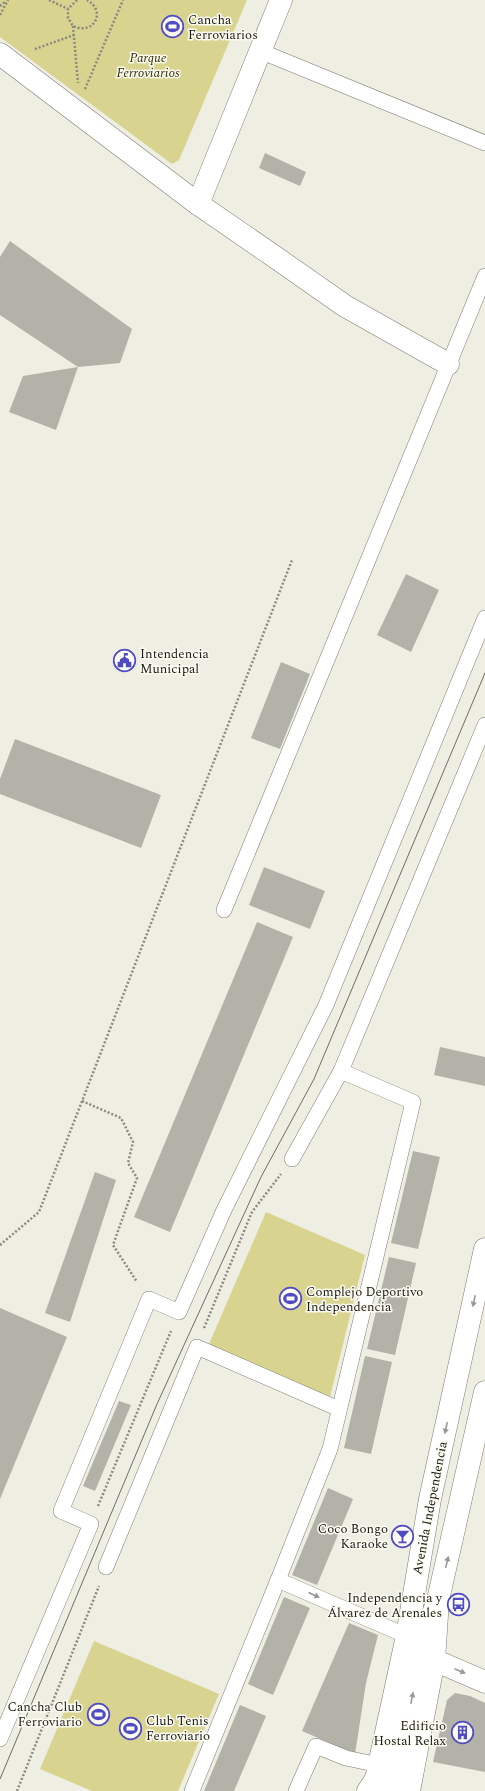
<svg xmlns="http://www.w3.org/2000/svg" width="485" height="1791" viewBox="0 0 485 1791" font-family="Spectral,serif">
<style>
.green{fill:#d8d490}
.building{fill:#b3b2a8}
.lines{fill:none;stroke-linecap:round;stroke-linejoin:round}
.service-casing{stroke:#7c7c73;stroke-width:16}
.minor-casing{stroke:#7c7c73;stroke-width:23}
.secondary-casing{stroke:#7c7c73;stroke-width:23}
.primary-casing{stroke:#7c7c73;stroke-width:23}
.path{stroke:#898982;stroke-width:2.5;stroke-dasharray:2 2;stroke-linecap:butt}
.service{stroke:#fff;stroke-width:15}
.minor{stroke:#fff;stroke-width:22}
.secondary{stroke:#fff;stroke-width:22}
.primary{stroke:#fff;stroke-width:22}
.tram{stroke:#6d6d67;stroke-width:1}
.oneway{fill:#989896}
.labels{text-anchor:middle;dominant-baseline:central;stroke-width:3;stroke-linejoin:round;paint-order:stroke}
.poi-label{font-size:13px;fill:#191916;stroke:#fbfbf1;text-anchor:start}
.park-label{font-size:13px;font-style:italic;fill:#312e00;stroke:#fbfbf1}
.street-label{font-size:13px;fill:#191916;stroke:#fbfbf1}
</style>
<rect width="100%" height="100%" fill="#eeeee3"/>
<g class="green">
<path d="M0 0H247L179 160 172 164 0 37Z"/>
<path d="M266 1212 365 1255 330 1397 209 1344Z"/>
<path d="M94 1641 219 1694 178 1791H92L40 1769Z"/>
</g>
<g class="building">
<path d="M265 153 306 172 300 186 259 168Z"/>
<path d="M10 241 132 329 120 363 78 367 56 430 9 412 23 376 78 367 0 315V257Z"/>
<path d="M406 574 439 590 411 652 377 635Z"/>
<path d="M281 662 310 674 280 749 251 738Z"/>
<path d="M15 739 161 795 141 848 0 794V779Z"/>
<path d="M264 867 325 891 310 929 249 905Z"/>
<path d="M257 922 293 937 170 1232 134 1217Z"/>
<path d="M440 1047 485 1057V1086L434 1075Z"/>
<path d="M413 1151 440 1157 418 1249 391 1243Z"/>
<path d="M95 1172 116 1180 70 1322 45 1313Z"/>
<path d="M389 1257 416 1263 395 1355 367 1349Z"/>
<path d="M0 1308 67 1337 0 1499Z"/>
<path d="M365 1356 392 1362 371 1454 344 1448Z"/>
<path d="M119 1401 131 1405 95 1491 83 1486Z"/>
<path d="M328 1488 353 1499 317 1585 292 1575Z"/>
<path d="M284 1597 310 1608 273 1695 248 1684Z"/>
<path d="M349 1623 378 1635 366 1683 355 1754 302 1731Z"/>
<path d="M455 1693 470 1696 485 1703V1772L433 1762 447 1700Z"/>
<path d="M240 1705 266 1716 234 1791H204Z"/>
</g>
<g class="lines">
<defs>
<g id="service">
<path d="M260 51 485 143"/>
<path d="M224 910 485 276"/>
<path d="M292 1159 341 1071 485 725"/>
<path d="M106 1567 197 1347 339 1409"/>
<path d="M278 1580 407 1636"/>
<path d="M0 1739 91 1524 61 1511 149 1299 179 1312 224 1210 326 1005 485 618"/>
<path d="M192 1791 278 1580 330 1449 413 1102 341 1071"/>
<path d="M296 1791 316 1746 346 1758 379 1765"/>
</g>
<g id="minor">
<path d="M0 54 198 204 275 257 345 306 448 364"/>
<path d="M198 204 281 0"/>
<path d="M434 1660 485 1682"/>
</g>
<g id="secondary">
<path d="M376 1791V1779L407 1636 430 1499 485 1249"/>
<path d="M393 1791 423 1641 438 1600 485 1392"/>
</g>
<g id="primary">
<path d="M368 1791 376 1779"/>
<path d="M409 1791 434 1660 438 1600"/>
</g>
</defs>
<use href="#service" class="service-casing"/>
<use href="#minor" class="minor-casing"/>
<use href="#secondary" class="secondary-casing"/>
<use href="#primary" class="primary-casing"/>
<g class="path">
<path d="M49 0 68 9"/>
<path d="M77 0 68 9V18L73 26C94 36 107 11 87 0"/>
<path d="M0 6 6 1"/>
<path d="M0 15 8 0"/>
<path d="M73 26 78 83"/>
<path d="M35 49 74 35"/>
<path d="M85 89 123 0"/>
<path d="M82 1101 121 1118 133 1142 128 1163 137 1178 113 1245 137 1282"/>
<path d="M0 1245 39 1212 292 560"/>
<path d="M204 1328 252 1212 281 1174"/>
<path d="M98 1506 171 1331"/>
<path d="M17 1791 99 1586"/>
</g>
<use href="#service" class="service"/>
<use href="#minor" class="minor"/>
<use href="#secondary" class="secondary"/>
<use href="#primary" class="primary"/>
<path class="tram" d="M0 1779 157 1404 261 1177 314 1079 485 673"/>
</g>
<defs><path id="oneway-solid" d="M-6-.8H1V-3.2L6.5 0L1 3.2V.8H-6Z"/></defs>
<g class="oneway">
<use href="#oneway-solid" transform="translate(474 1301) rotate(102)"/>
<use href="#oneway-solid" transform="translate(446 1428) rotate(102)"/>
<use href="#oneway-solid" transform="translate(447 1562) rotate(-77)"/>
<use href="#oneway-solid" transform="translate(314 1595) rotate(24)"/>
<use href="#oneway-solid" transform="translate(460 1671) rotate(23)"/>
<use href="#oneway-solid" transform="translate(412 1698) rotate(-79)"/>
</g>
<defs>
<symbol id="stadium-ring" viewBox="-11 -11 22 22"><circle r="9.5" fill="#fbfbf1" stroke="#504bc2" stroke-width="1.5"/><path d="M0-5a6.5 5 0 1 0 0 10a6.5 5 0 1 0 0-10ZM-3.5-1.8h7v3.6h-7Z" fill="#504bc2"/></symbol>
<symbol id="civic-ring" viewBox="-11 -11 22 22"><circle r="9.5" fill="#fbfbf1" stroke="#504bc2" stroke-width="1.5"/><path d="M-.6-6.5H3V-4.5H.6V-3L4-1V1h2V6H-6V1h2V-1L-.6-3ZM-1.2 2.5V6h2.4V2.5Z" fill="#504bc2"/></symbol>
<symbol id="bar-ring" viewBox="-11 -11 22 22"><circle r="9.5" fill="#fbfbf1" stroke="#504bc2" stroke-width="1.5"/><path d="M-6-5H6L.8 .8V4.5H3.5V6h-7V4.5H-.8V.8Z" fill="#504bc2"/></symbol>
<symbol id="bus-ring" viewBox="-11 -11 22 22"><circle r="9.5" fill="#fbfbf1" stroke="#504bc2" stroke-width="1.5"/><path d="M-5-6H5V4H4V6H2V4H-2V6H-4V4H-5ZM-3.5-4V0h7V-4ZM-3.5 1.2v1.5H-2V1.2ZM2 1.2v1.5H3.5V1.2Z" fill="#504bc2"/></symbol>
<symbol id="building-ring" viewBox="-11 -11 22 22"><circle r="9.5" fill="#fbfbf1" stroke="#504bc2" stroke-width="1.5"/><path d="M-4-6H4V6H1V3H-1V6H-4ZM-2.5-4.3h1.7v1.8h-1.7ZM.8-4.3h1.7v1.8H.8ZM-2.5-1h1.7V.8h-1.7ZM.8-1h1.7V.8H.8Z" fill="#504bc2"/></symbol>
</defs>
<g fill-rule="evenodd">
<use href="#stadium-ring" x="160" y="14" width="25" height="25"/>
<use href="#civic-ring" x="112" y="648" width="25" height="25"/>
<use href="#stadium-ring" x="278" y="1286" width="25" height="25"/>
<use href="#bar-ring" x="390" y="1524" width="25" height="25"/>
<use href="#bus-ring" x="446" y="1592" width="25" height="25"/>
<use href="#stadium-ring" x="86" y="1702" width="25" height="25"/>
<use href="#stadium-ring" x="118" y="1716" width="25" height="25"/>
<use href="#building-ring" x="450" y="1720" width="25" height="25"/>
</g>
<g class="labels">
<g class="poi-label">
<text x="188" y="20">Cancha<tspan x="188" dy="15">Ferroviarios</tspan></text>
<text x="140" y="654">Intendencia<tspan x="140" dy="15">Municipal</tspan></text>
<text x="306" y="1292">Complejo Deportivo<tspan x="306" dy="15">Independencia</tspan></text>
<text x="388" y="1529" text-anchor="end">Coco Bongo<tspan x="388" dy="15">Karaoke</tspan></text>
<text x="442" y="1598" text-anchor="end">Independencia y<tspan x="442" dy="15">Álvarez de Arenales</tspan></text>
<text x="82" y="1707" text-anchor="end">Cancha Club<tspan x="82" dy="15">Ferroviario</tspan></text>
<text x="146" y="1721">Club Tenis<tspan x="146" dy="15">Ferroviario</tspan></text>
<text x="446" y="1726" text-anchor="end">Edificio<tspan x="446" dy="15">Hostal Relax</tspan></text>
</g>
<g class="park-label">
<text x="148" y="58">Parque<tspan x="148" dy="15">Ferroviarios</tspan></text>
</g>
<g class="street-label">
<text transform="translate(430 1508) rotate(-79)">Avenida Independencia</text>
</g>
</g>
</svg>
